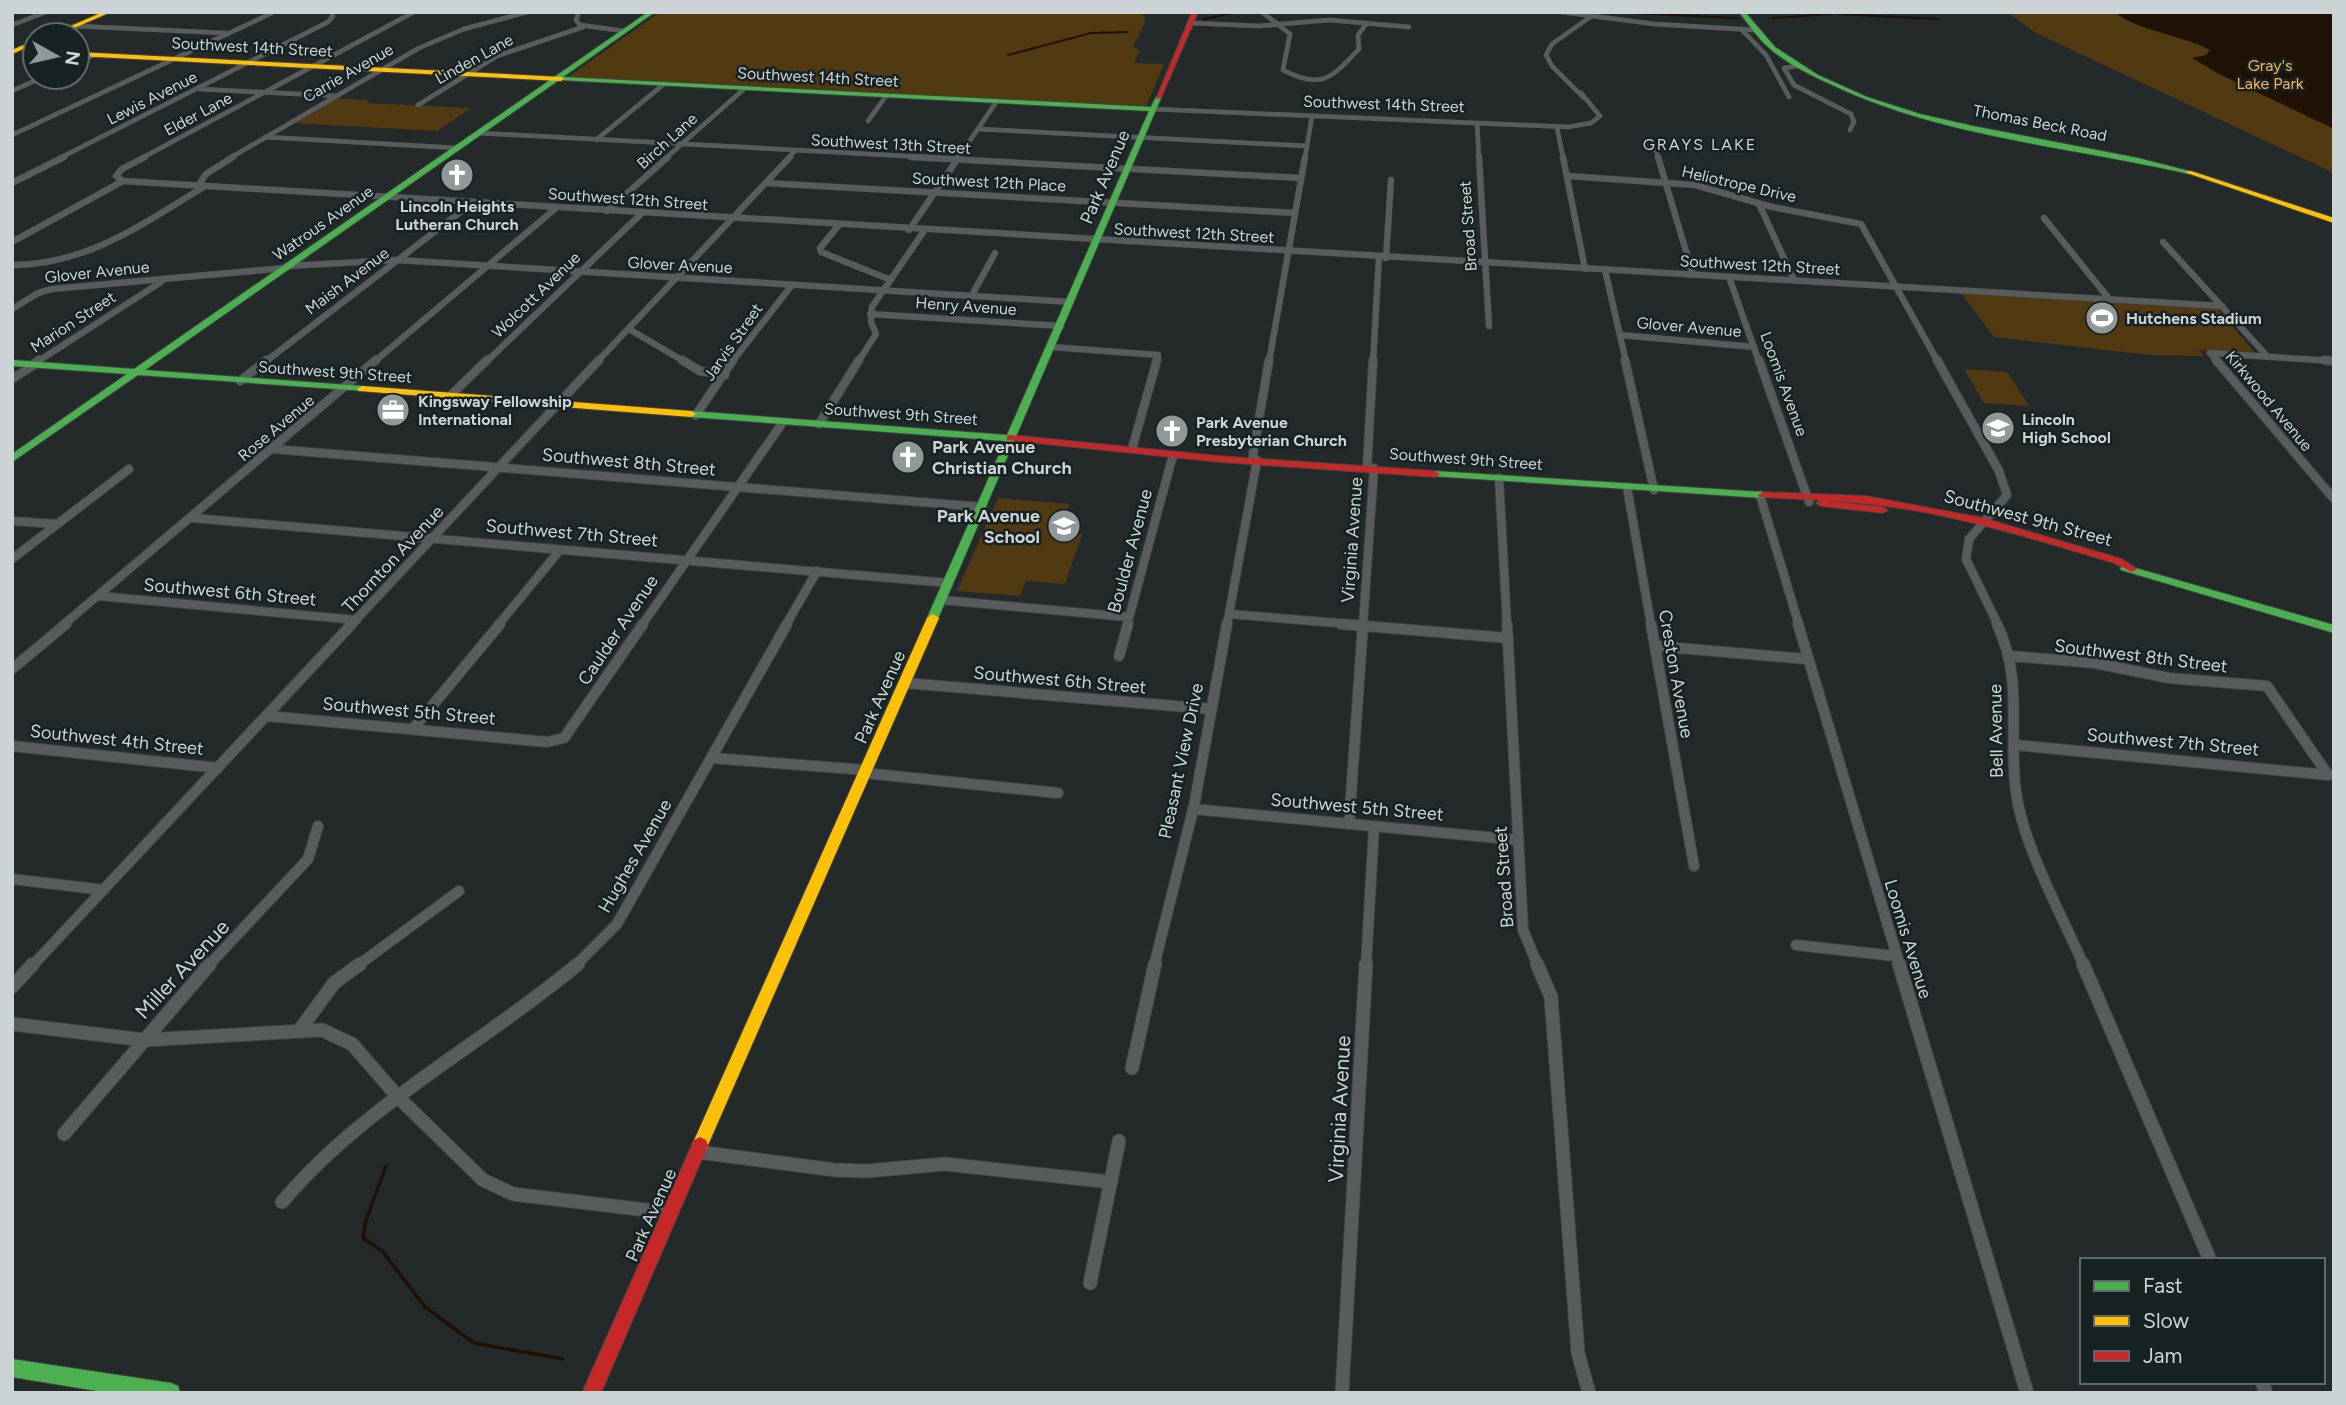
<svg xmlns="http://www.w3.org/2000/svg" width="2346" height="1405" viewBox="0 0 2346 1405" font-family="Figtree,sans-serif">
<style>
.green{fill:#513912}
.water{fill:#1f1104}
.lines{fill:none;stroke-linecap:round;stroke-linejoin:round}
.stream-far1{stroke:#1f1104;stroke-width:2}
.stream{stroke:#1f1104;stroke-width:3.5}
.street-far4-casing{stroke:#404444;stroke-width:5}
.street-far3-casing{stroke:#404444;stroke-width:7}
.street-far2-casing{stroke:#404444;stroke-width:10}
.street-far1-casing{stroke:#404444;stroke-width:12}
.street-casing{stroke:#404444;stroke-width:15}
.fast-casing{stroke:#404444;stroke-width:2}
.slow-casing{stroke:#404444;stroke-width:2}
.jam-casing{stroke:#404444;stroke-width:2}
.street-far4{stroke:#585c5d;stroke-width:4.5}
.street-far3{stroke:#585c5d;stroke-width:6}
.street-far2{stroke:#585c5d;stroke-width:8}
.street-far1{stroke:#585c5d;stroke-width:10}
.street{stroke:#585c5d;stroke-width:13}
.fast{fill:#4caf50;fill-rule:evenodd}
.slow{fill:#ffc107;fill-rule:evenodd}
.jam{fill:#c62828;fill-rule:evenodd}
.labels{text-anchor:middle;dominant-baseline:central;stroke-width:5;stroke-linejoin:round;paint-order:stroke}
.far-street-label{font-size:16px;fill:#ccd3d4;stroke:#172223}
.far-park-label{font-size:16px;fill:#f6b255;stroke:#172223}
.far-neighbourhood-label{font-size:16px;letter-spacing:2px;fill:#ccd3d4;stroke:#172223}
.far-poi-label{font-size:16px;font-weight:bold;fill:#ccd3d4;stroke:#172223;text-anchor:start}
.street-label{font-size:18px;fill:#ccd3d4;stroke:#172223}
.poi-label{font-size:18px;font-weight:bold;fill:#ccd3d4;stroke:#172223;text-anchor:start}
.near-street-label{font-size:21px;fill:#ccd3d4;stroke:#172223}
</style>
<rect width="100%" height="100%" fill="#242929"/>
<g class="green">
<path d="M660 12H1142L1146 21 1133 46 1140 51 1134 63 1164 64 1146 107 568 77Z"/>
<path d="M2006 12H2334V173L2036 33Z"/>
<path d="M332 98 369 100 366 103 471 108 437 131 289 123Z"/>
<path d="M1961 293 2217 308 2255 353 2199 350 2203 356 2149 355 1994 337Z"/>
<path d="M1964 369 2007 372 2029 406 1984 403Z"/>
<path d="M998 498 1070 504 1059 530 1081 533V538L1065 584 1026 581 1020 596 957 591Z"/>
</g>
<path class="water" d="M2114 12H2334V129L2219 74 2192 58 2206 55 2210 50C2180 34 2140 32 2114 12Z"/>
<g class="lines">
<g class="stream-far1">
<path d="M1610 12 1736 18"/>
<path d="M1838 14 1938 19"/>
<path d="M1773 18 1832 14"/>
<path d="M1204 19 1237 12"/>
<path d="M1008 55 1091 33 1128 32"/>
</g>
<path class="stream" d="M386 1166 366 1220 363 1238 383 1252 425 1307 474 1343 563 1359"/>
<defs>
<g id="street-far4">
<path d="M579 12 576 20 580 25 624 31"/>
<path d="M1262 12 1290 34 1283 70C1323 91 1333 76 1359 49L1358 35 1367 23"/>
<path d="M1562 12 1654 24 1754 30"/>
<path d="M1191 23 1259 26 1329 20 1409 27"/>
<path d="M12 25 46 12"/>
<path d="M75 26 225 33"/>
<path d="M1741 29 1766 55 1789 97"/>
<path d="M77 62 94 55"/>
<path d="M1797 66 1784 68 1794 85 1851 114 1854 122 1850 130"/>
<path d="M200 89 336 96"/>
<path d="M12 91 43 77"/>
<path d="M1584 98 1552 66 1546 55 1552 44 1593 15"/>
<path d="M418 105 497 56 583 27"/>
<path d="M1153 109 1568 127 1591 123 1600 116 1581 93"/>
<path d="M868 121 886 96"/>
<path d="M1477 123 1479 158"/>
<path d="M1557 127 1563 158"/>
<path d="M978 129 1307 146"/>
<path d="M479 133 943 158"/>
<path d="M12 135 274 12"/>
<path d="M265 137 457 148"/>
<path d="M596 140 664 84"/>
<path d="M1650 143 1663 147 1657 151 1647 146Z"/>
<path d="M1657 151 1658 158"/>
<path d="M60 158 328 22 333 16 331 12"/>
<path d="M142 158 414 12"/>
<path d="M230 158 419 48 464 29 527 12"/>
<path d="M666 158 744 89"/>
<path d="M788 158 795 151"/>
<path d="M958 158 997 101"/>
<path d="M1305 158 1312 116"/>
</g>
<g id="street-far3">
<path d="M911 157 1301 178"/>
<path d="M1479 157 1489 326"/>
<path d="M1563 157 1585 269"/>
<path d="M1658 157 1693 275"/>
<path d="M1568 176 1695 185 1772 207 1861 224 1938 362"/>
<path d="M123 181 2222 306"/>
<path d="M12 183 64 157"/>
<path d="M765 183 1295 213"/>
<path d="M198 186 206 174 233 157"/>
<path d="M1759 204 1794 280"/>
<path d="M607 211 668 157"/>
<path d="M2044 218 2110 300"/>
<path d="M838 226 820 248 821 252 891 280"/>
<path d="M909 230 959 157"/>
<path d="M12 242 123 181 116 176 122 169 145 157"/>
<path d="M2163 242 2268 357"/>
<path d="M1386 258 1391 180"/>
<path d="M12 265C86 265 141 225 202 188"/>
<path d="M287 266 397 260 1071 302"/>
<path d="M1605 270 1626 362"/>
<path d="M1729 277 1759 362"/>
<path d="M972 295 995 253"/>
<path d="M12 309 38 293 52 289 285 268"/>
<path d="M870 314 1061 326"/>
<path d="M629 329 685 362"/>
<path d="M1620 335 1754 347"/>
<path d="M1051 347 1158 355 1156 362"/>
<path d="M2210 353 2218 362"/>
<path d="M2210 353 2334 361"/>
<path d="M37 362 161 282"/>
<path d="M265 362 472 203"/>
<path d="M374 362 556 208"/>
<path d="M486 362 642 213"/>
<path d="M597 362 790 157"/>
<path d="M732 362 792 285"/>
<path d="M858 362 876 334 871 322 872 307 924 231"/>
<path d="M1269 362 1305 157"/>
<path d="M1373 362 1379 257"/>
</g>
<g id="street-far2">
<path d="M682 360 700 371 725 375"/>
<path d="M1625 360 1654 490"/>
<path d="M1759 360 1809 502"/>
<path d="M1937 360 1999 471 2007 495 1969 539 1966 559 1998 625"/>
<path d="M2216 360 2334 499"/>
<path d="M2324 360 2334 361"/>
<path d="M32 365 39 360"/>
<path d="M12 379 34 365"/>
<path d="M240 381 267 360"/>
<path d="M449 397 487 360"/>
<path d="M696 415 733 360"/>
<path d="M819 424 859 360"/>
<path d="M273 449 982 507"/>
<path d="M1132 449 1157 360"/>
<path d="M1252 460 1269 360"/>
<path d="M1367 468 1373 360"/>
<path d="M1499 478 1507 625"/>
<path d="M1627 487 1651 625"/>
<path d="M1760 495 1799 625"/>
<path d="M192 518 949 583"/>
<path d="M12 521 57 524"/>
<path d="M12 559 129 469"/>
<path d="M99 596 357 620"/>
<path d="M942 600 1128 617"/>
<path d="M1229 614 1362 625"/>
<path d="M63 625 376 360"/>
<path d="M351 625 599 360"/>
<path d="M498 625 560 550"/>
<path d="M642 625 783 422"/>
<path d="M786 625 817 571"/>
<path d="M1127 625 1173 455"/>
<path d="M1227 625 1257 460"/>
<path d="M1363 625 1374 468"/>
</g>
<g id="street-far1">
<path d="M1341 624 1508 638"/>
<path d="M1507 624 1523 930 1538 966"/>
<path d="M1651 624 1694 866"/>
<path d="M1798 624 1900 966"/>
<path d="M1997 624C2024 681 2008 732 2016 792 2023 846 2062 915 2084 966"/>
<path d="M1655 646 1806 659"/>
<path d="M1119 656 1128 624"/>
<path d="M2010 656 2095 663 2169 678 2267 686 2328 775"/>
<path d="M12 669 66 624"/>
<path d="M905 683 1211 709"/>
<path d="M267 716 547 742 564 738 643 624"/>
<path d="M413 729 500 624"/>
<path d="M2015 745 2328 775"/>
<path d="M12 746 218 768"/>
<path d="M711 758 866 770"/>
<path d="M865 773 1058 793"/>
<path d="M1193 809 1518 840"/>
<path d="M1349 824 1363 624"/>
<path d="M12 879 104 890"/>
<path d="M1796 945 1895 956"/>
<path d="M32 966 352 624"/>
<path d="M208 966 308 859 318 826"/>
<path d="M357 966 459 891"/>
<path d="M575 966 617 924 787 624"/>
<path d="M1154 966 1194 806 1227 624"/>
<path d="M1366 966 1374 827"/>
</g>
<g id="street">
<path d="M1537 964 1551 997 1578 1353 1589 1393"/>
<path d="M1899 964 2027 1393"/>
<path d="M2083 964 2210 1260"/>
<path d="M12 987 33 964"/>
<path d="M12 1024 144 1040 322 1030 352 1044 398 1097 483 1180 513 1194 671 1213"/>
<path d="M299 1031 334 983 360 964"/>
<path d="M1132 1068 1155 964"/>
<path d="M64 1134 210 964"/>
<path d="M698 1152 835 1170 866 1171 945 1164 1111 1182"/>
<path d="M282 1202C365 1104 480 1046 578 964"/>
<path d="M1090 1283 1119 1141"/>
<path d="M2262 1382 2266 1393"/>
<path d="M1342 1393 1366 964"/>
</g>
<g id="fast">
<path d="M648 12H655L563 77 1151 107 1156 97 1161 98 937 621H929L927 618 1005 441 691 417 686 414 691 411 1007 435 1149 111 559 80 145 370 362 386 367 389 365 391 138 375 12 462V454L127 374 12 366V360L134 369Z"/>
<path d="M1739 12H1745L1775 47 1818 75 1867 97 1920 114 1973 126 2138 158 2193 172 2189 174C2073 147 1948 138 1839 88 1814 77 1786 64 1766 45 1756 36 1748 23 1739 12Z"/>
<path d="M1435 471 1763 492 1768 495 1763 498 1431 476 1430 474Z"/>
<path d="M2125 565 2334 625V633L2121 570 2120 568Z"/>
<path d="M12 1359 171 1383 178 1386 180 1393H109L12 1377Z"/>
</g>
<g id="slow">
<path d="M103 12H111L58 35H50Z"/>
<path d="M35 40V44L12 54V50Z"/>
<path d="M77 52 561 77 564 79 561 81 77 56Z"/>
<path d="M2187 171H2191L2334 218V223L2187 173Z"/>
<path d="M362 386 691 411 696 414 691 417 359 391 357 389Z"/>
<path d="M933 614 939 618 708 1145 706 1150 700 1153 694 1150 692 1145 927 618Z"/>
</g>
<g id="jam">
<path d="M1192 12H1198L1161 98 1156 99Z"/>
<path d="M1010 435 1219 456 1435 471 1440 474 1435 477 1219 462 1007 440V436Z"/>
<path d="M1763 492 1866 496 1983 518 2122 559 2137 569 2132 572 2114 563C2020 535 1925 504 1826 501L1883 507 1888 510 1883 513 1821 506 1816 503 1820 500 1759 497 1758 495Z"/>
<path d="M700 1137 706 1140 708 1145 601 1393H582L694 1140Z"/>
</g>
</defs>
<use href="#street-far4" class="street-far4-casing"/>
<use href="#street-far3" class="street-far3-casing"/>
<use href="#street-far2" class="street-far2-casing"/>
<use href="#street-far1" class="street-far1-casing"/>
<use href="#street" class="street-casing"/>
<use href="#fast" class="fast-casing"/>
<use href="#slow" class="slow-casing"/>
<use href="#jam" class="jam-casing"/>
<use href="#street-far4" class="street-far4"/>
<use href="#street-far3" class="street-far3"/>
<use href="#street-far2" class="street-far2"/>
<use href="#street-far1" class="street-far1"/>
<use href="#street" class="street"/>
<use href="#fast" class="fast"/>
<use href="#slow" class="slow"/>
<use href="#jam" class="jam"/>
</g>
<defs>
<symbol id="church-disc" viewBox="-11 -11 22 22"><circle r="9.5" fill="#919898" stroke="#172223"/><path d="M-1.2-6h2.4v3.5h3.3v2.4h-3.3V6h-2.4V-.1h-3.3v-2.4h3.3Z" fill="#fff"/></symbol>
<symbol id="stadium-disc" viewBox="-11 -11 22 22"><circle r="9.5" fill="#919898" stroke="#172223"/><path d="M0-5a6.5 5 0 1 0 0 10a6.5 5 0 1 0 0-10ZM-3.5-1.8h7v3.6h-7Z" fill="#fff"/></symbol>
<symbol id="office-disc" viewBox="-11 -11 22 22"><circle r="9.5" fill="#919898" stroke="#172223"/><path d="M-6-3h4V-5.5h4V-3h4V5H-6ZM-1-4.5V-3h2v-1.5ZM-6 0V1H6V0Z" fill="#fff"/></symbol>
<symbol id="school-disc" viewBox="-11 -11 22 22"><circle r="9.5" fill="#919898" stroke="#172223"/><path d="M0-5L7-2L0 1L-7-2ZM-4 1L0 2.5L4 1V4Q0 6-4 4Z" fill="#fff"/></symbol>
</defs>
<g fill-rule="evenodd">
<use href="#church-disc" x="438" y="156" width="38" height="38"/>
<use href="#stadium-disc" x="2083" y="299" width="38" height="38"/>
<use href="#office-disc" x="374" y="391" width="38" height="38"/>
<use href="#school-disc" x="1979" y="409" width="38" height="38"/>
<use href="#church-disc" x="1153" y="412" width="38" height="38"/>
<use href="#church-disc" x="889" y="438" width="38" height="38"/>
<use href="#school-disc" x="1045" y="507" width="38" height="38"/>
</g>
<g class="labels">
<g class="far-street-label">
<text transform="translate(252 47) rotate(3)">Southwest 14th Street</text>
<text transform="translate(474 59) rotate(-29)">Linden Lane</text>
<text transform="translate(348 73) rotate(-30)">Carrie Avenue</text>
<text transform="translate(818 77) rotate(3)">Southwest 14th Street</text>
<text transform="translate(152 98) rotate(-27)">Lewis Avenue</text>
<text transform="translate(1384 104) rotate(2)">Southwest 14th Street</text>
<text transform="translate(198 114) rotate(-28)">Elder Lane</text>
<text transform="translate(2040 123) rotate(11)">Thomas Beck Road</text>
<text transform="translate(667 141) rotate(-42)">Birch Lane</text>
<text transform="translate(891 144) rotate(3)">Southwest 13th Street</text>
<text transform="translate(989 182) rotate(3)">Southwest 12th Place</text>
<text transform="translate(1739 184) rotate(13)">Heliotrope Drive</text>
<text transform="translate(628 199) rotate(4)">Southwest 12th Street</text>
<text transform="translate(323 223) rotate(-35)">Watrous Avenue</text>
<text transform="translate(1468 226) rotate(-94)">Broad Street</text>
<text transform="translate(1194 233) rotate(3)">Southwest 12th Street</text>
<text transform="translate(680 265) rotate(3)">Glover Avenue</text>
<text transform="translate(1760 265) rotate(3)">Southwest 12th Street</text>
<text transform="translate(97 272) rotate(-6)">Glover Avenue</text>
<text transform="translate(347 281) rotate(-37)">Maish Avenue</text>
<text transform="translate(536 295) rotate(-44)">Wolcott Avenue</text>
<text transform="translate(966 306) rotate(4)">Henry Avenue</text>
<text transform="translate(73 322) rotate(-33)">Marion Street</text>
<text transform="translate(1689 327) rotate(5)">Glover Avenue</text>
<text transform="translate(733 342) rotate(-55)">Jarvis Street</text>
<text transform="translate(335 372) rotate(4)">Southwest 9th Street</text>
<text transform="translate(1784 384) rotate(70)">Loomis Avenue</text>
<text transform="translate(2269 401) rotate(50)">Kirkwood Avenue</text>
<text transform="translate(901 414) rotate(4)">Southwest 9th Street</text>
<text transform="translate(276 428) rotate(-40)">Rose Avenue</text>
<text transform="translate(1466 459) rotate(4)">Southwest 9th Street</text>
</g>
<g class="far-park-label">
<text x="2270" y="65">Gray's<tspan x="2270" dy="18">Lake Park</tspan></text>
</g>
<g class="far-neighbourhood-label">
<text x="1700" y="144">GRAYS LAKE</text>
</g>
<g class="far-poi-label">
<text x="457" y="206" text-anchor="middle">Lincoln Heights<tspan x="457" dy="18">Lutheran Church</tspan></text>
<text x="2126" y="318">Hutchens Stadium</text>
<text x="418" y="401">Kingsway Fellowship<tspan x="418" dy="18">International</tspan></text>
<text x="2022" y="419">Lincoln<tspan x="2022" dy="18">High School</tspan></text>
<text x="1196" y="422">Park Avenue<tspan x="1196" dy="18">Presbyterian Church</tspan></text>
</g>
<g class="street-label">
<text transform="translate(1105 177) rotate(-67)">Park Avenue</text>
<text transform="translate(629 462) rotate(5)">Southwest 8th Street</text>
<text transform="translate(2028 518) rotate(15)">Southwest 9th Street</text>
<text transform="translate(572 533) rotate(5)">Southwest 7th Street</text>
<text transform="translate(1352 540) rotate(-86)">Virginia Avenue</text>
<text transform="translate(1130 551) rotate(-75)">Boulder Avenue</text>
<text transform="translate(393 559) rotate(-47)">Thornton Avenue</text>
<text transform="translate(230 592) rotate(5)">Southwest 6th Street</text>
<text transform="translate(618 630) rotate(-56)">Caulder Avenue</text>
<text transform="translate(2141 656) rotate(7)">Southwest 8th Street</text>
<text transform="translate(1676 674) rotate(80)">Creston Avenue</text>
<text transform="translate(1060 680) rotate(5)">Southwest 6th Street</text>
<text transform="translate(880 697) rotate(-66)">Park Avenue</text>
<text transform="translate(409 711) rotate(5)">Southwest 5th Street</text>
<text transform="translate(1996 731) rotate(-91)">Bell Avenue</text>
<text transform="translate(117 740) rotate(6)">Southwest 4th Street</text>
<text transform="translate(2173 742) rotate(5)">Southwest 7th Street</text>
<text transform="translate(1181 761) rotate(-78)">Pleasant View Drive</text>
<text transform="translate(1357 807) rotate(5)">Southwest 5th Street</text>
<text transform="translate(635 856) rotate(-60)">Hughes Avenue</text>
<text transform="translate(1504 877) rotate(-94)">Broad Street</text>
<text transform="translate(1908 939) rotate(73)">Loomis Avenue</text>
<text transform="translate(651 1215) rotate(-66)">Park Avenue</text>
</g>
<g class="poi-label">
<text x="932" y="447">Park Avenue<tspan x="932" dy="21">Christian Church</tspan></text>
<text x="1040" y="516" text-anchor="end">Park Avenue<tspan x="1040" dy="21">School</tspan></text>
</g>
<g class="near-street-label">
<text transform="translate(182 969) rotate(-47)">Miller Avenue</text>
<text transform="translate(1339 1109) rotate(-87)">Virginia Avenue</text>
</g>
</g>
<rect width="2346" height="1405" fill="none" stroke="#ccd3d4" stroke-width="28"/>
<rect x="2080" y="1258" width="245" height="126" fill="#172223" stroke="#5f696a" stroke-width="2"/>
<rect x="2094" y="1281" width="35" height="10" fill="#4caf50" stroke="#5f696a" stroke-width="2"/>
<text x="2143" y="1293" font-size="21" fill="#ccd3d4">Fast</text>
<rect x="2094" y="1316" width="35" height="10" fill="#ffc107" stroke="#5f696a" stroke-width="2"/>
<text x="2143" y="1328" font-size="21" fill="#ccd3d4">Slow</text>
<rect x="2094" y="1351" width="35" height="10" fill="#c62828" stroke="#5f696a" stroke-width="2"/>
<text x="2143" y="1363" font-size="21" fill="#ccd3d4">Jam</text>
<g transform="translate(56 56) rotate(98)"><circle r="33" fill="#172223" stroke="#5f696a" stroke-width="2"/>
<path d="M0-5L12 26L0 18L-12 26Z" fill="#919898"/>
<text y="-10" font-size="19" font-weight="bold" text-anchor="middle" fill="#ccd3d4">N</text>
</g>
</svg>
